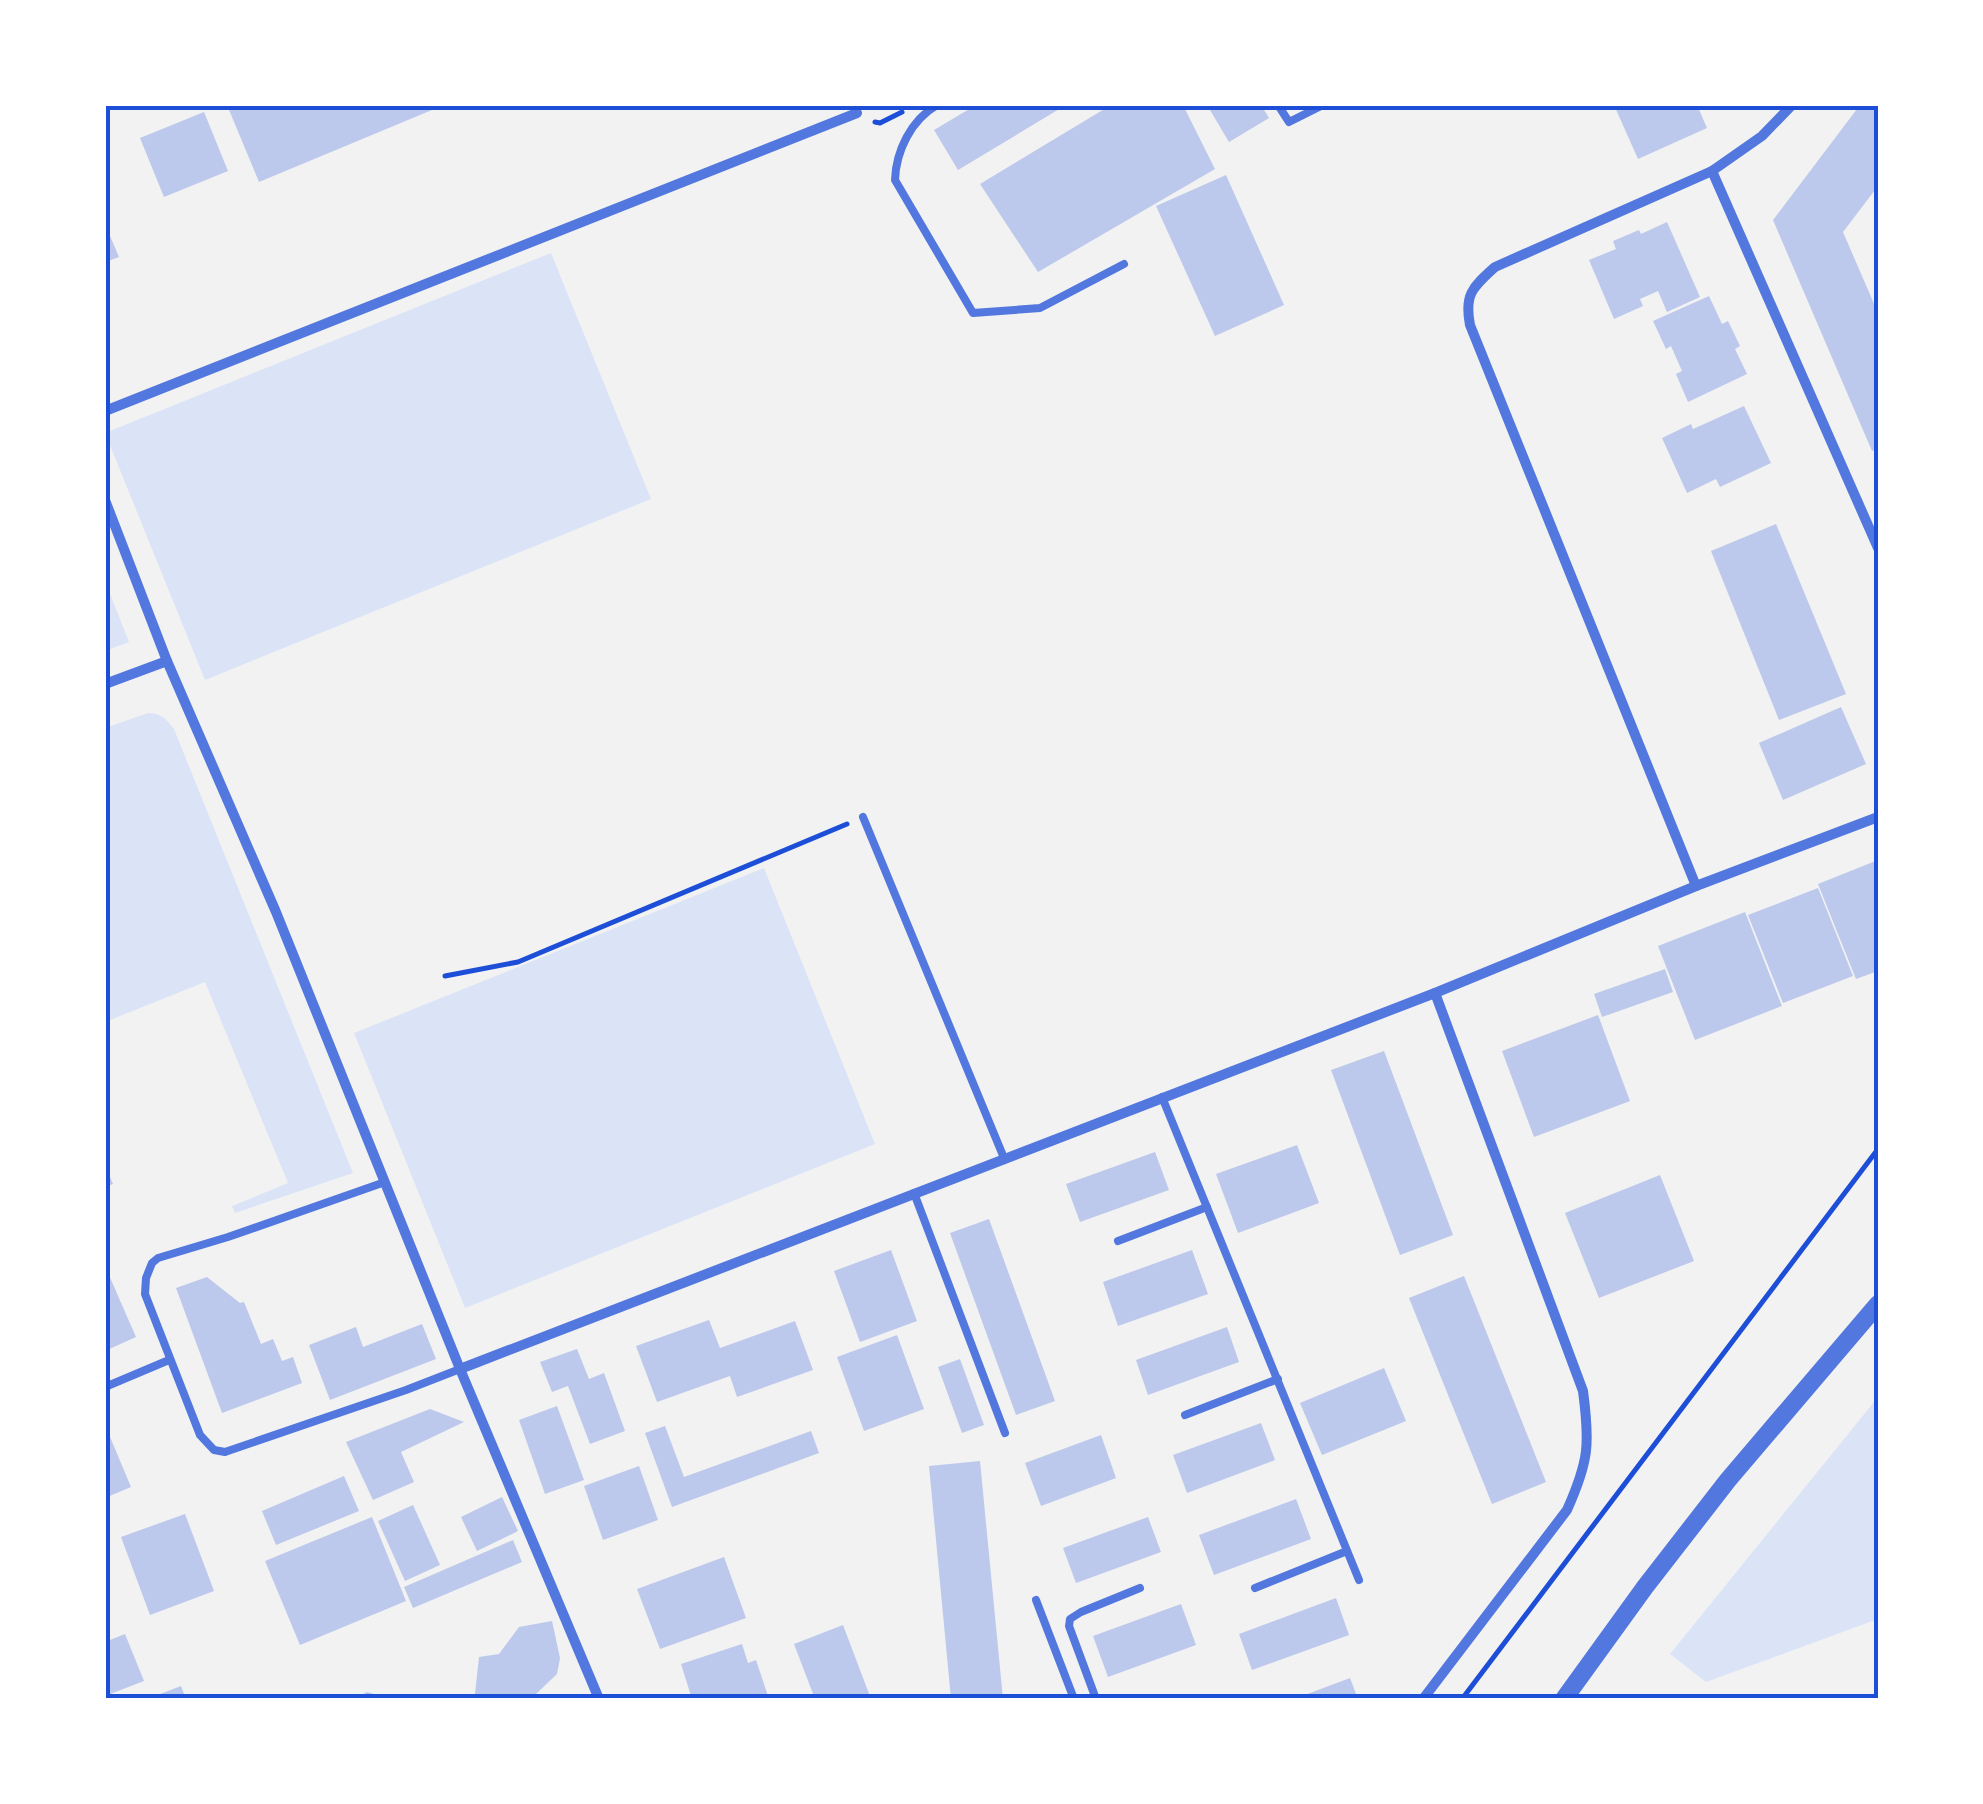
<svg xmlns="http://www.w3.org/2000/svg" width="1983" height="1804" viewBox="0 0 1983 1804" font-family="'IBM Plex Serif',serif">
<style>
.green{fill:#dbe4f7}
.building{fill:#bdc9ec}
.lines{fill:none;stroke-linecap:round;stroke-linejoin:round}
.path{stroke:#1d4ed8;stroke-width:5}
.service{stroke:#5277de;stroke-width:8}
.minor{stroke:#5277de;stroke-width:10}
.tertiary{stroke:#5277de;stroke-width:18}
.neatline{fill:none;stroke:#1d4ed8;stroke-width:4}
</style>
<rect width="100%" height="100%" fill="#f2f2f2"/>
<g class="green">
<path d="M551 253 651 499 205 680 105 433Z"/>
<path d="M105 581 129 642 105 651Z"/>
<path d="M148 713C161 713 166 719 174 729L353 1173 235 1213 232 1206 288 1183 205 982 105 1022V728Z"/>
<path d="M764 868 875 1144 465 1308 354 1033Z"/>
<path d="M1878 1397V1619L1706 1682 1670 1654Z"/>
</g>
<g class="building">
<path d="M227 105H444L259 182Z"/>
<path d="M976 105H1066L958 170 934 130Z"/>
<path d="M1111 105H1183L1215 169 1038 272 980 184Z"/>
<path d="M1207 105H1261L1269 118 1229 142Z"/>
<path d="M1614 105H1697L1707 128 1638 159Z"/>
<path d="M1860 105H1878V186L1843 232 1878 313V449L1872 451 1773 220Z"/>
<path d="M204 112 228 171 164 197 140 138Z"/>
<path d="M1226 175 1284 305 1215 336 1156 206Z"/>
<path d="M1667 222 1700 297 1667 312 1658 291 1640 299 1643 306 1614 319 1589 260 1616 249 1613 241 1639 230 1641 234Z"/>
<path d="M105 224 119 257 105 262Z"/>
<path d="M1709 296 1722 324 1728 321 1740 346 1735 349 1747 374 1688 402 1676 374 1682 371 1671 346 1666 349 1653 321Z"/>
<path d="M1744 406 1771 463 1720 487 1716 479 1687 493 1662 438 1691 424 1693 429Z"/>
<path d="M1776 524 1846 694 1779 720 1711 551Z"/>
<path d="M1841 707 1866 764 1783 800 1759 743Z"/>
<path d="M1878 860V971L1856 979 1818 884Z"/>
<path d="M1818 888 1853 976 1783 1003 1748 915Z"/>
<path d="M1745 912 1782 1006 1695 1040 1658 946Z"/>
<path d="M1665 969 1673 992 1602 1017 1594 994Z"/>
<path d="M1598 1015 1630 1101 1534 1137 1502 1051Z"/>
<path d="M1384 1051 1453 1235 1400 1255 1331 1070Z"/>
<path d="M1297 1145 1319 1203 1238 1233 1216 1174Z"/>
<path d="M1155 1152 1169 1190 1080 1222 1066 1184Z"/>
<path d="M105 1165 113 1184 105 1187Z"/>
<path d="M1660 1175 1694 1261 1599 1298 1565 1213Z"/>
<path d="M989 1219 1055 1401 1016 1415 950 1233Z"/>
<path d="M891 1250 917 1321 860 1342 834 1271Z"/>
<path d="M1192 1250 1208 1294 1118 1326 1103 1282Z"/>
<path d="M105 1266 136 1337 105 1351Z"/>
<path d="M1464 1276 1546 1482 1492 1504 1409 1298Z"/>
<path d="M207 1277 240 1303 244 1302 261 1344 273 1339 282 1361 293 1357 302 1383 222 1413 176 1288Z"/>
<path d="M709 1320 720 1348 795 1321 813 1370 737 1397 730 1376 657 1402 636 1346Z"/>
<path d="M422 1324 436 1359 330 1400 309 1345 356 1327 363 1347Z"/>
<path d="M1227 1327 1239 1362 1148 1395 1136 1360Z"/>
<path d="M897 1335 924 1409 864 1431 837 1357Z"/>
<path d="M577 1349 589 1379 604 1373 625 1431 590 1444 568 1386 552 1392 540 1362Z"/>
<path d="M960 1359 984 1425 962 1433 938 1367Z"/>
<path d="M1384 1368 1406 1421 1322 1455 1300 1403Z"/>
<path d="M557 1406 584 1480 545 1494 519 1420Z"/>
<path d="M430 1409 464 1422 401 1452 414 1482 373 1500 346 1442Z"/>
<path d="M1261 1423 1275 1460 1187 1493 1173 1455Z"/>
<path d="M665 1426 684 1477 811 1431 819 1453 672 1507 645 1433Z"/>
<path d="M108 1432 131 1487 105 1498V1433Z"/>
<path d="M1101 1435 1116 1478 1041 1506 1025 1463Z"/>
<path d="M980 1461 1003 1699H951L929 1466Z"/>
<path d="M639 1466 658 1520 603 1540 584 1486Z"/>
<path d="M344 1476 359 1511 276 1545 262 1511Z"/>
<path d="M502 1497 518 1531 477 1551 461 1517Z"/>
<path d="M1296 1499 1311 1539 1214 1575 1199 1535Z"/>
<path d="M413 1505 440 1565 405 1581 378 1521Z"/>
<path d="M185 1514 214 1591 150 1615 121 1537Z"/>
<path d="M372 1517 406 1601 300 1645 265 1561Z"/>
<path d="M1148 1517 1161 1552 1076 1583 1063 1548Z"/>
<path d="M513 1540 522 1562 413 1608 404 1587Z"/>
<path d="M724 1557 746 1618 660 1649 637 1589Z"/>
<path d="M1336 1598 1349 1635 1252 1670 1239 1634Z"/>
<path d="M1181 1604 1196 1645 1108 1677 1093 1636Z"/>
<path d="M552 1621 560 1658 557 1674 536 1694 511 1697 475 1694 479 1657 499 1654 519 1627Z"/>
<path d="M843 1625 871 1699H815L794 1644Z"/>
<path d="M125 1634 144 1681 105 1696V1642Z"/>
<path d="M742 1644 748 1663 756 1660 769 1699H692L681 1664Z"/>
<path d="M1350 1678 1358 1699H1294Z"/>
<path d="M181 1686 186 1699H147Z"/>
<path d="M367 1692 389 1698V1699H354Z"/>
</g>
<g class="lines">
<g class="path">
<path d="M875 122 880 123 902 112"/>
<path d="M445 976 518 962 847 824"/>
<path d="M1462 1699 1878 1149"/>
</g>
<g class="service">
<path d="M937 105C911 120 896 151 895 180L973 313 1040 308 1124 264"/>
<path d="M1278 105 1289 122 1323 105"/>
<path d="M863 817 1004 1158"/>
<path d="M1162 1097 1359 1580"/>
<path d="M385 1182 228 1237 158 1258 152 1263 146 1278 145 1294 200 1435 214 1450 225 1452 406 1390 460 1369"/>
<path d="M914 1193 1005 1433"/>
<path d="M1118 1241 1207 1207"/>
<path d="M105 1387 169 1360"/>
<path d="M1185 1415 1278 1379"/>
<path d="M1255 1588 1347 1551"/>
<path d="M1036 1600 1074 1699"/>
<path d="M1096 1699 1069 1626 1070 1619 1081 1612 1140 1588"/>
</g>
<g class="minor">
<path d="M1712 171 1878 548"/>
<path d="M105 411 857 113"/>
<path d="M105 500 167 661 276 912 460 1369 599 1699"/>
<path d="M105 684 167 661"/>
<path d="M1696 886 1878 817"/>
<path d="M460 1369 1435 993 1696 886 1470 325C1464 294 1473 287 1495 267L1712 171 1762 136 1792 105"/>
<path d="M1423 1699 1567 1510C1589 1461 1590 1444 1583 1391L1435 993"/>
</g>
<path class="tertiary" d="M1564 1699 1645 1587 1728 1480 1878 1304"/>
</g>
<rect width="1983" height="1804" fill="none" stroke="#ffffff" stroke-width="215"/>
<rect x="108" y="108" width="1768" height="1588" class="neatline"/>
</svg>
